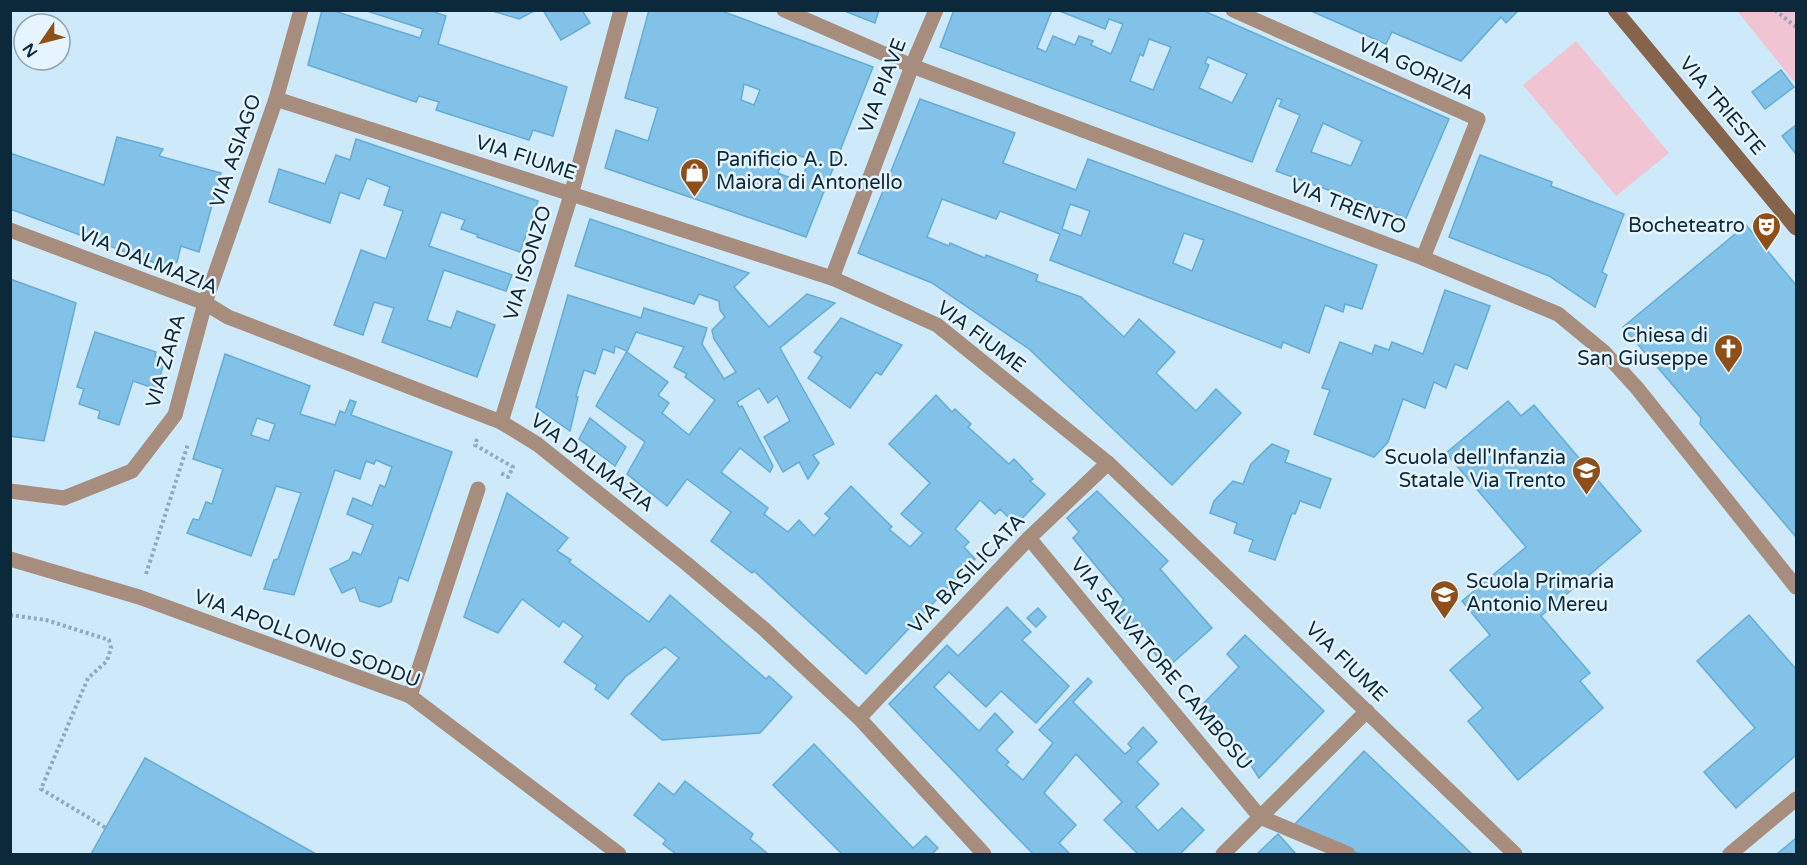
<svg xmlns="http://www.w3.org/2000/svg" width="1807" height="865" viewBox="0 0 1807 865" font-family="'Varela Round',sans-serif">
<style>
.green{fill:#f0c4d3}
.building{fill:#83c2e8;stroke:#65acd5;stroke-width:1.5;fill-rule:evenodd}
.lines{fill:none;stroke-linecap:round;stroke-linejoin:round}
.path{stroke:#8eaabb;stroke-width:4;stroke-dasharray:3 3;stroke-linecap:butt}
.minor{stroke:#a68d7d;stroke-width:15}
.secondary{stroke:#86644c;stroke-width:15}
.labels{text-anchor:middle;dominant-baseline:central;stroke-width:5;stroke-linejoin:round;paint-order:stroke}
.street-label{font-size:20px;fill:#0b293a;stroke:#e6f4fd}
.poi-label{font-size:20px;fill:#0b293a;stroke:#e6f4fd;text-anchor:end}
</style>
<rect width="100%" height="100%" fill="#cee9fa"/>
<g class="green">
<path d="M1737 11H1796V84Z"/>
<path d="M1576 41 1669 153 1616 196 1523 85Z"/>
</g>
<g class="building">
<path d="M322 10H331L420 38 423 29 364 10H429L446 16 438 44 567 87 553 136 533 130 529 140 436 110 439 102 419 96 416 102 308 65Z"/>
<path d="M489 10H536L519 19Z"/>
<path d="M543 10H582L590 23 561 40Z"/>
<path d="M649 10H719L873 67 806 237 605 168 616 130 648 141 658 108 625 98ZM744 84 760 90 754 105 741 100ZM786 151 809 159 801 182 778 173Z"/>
<path d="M842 10H879L875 23Z"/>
<path d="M954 10H1052L1037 48 1046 52 1053 36 1075 45 1079 36 1093 41 1091 45 1111 54 1123 24 1109 19 1105 29 1057 10H1202L1449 119 1406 218 1276 171 1300 115 1279 106 1282 100 1277 98 1252 162 940 47ZM1149 39 1171 47 1153 90 1130 81 1140 54 1143 56ZM1208 57 1247 74 1232 103 1199 88 1209 65 1205 63ZM1323 123 1362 141 1351 166 1311 152Z"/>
<path d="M1309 10H1519L1506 23 1501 17 1461 61 1392 32 1386 44Z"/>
<path d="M1781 70 1794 87 1765 109 1752 92Z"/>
<path d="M920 99 1015 133 1003 163 1076 190 1088 159 1377 265 1362 309 1345 304 1343 312 1325 305 1309 353 1283 342 1281 348 1050 260 1060 234 1000 211 996 219 942 199 927 237 949 246 950 243 985 258 986 255 1038 275 1036 281 1081 297 1124 337 1139 319 1175 352 1156 373 1196 411 1216 389 1241 413 1172 485 1029 349 932 283 858 253ZM1070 204 1090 211 1081 236 1062 229ZM1184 233 1204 240 1192 271 1173 263Z"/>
<path d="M1796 125V154L1782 136Z"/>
<path d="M117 137 163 149 159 156 221 173 199 252 181 246 177 262 170 267H166L10 209V153L104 185Z"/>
<path d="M356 139 538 201 520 252 477 237 478 235 461 229 465 220 441 212 429 246 512 275 506 291 444 270 427 320 451 328 457 311 495 325 477 377 382 342 394 308 374 302 363 335 334 325 361 250 386 259 403 211 384 205 390 187 367 178 359 199 340 192 330 223 269 202 279 169 325 184 336 155 350 160Z"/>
<path d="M1480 155 1552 182 1551 186 1624 214 1602 272 1607 275 1595 307 1549 276 1449 237Z"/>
<path d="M590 219 749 273 734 287 769 327 807 294 835 303 780 348 834 444 813 455 819 463 808 479 799 462 783 472 764 437 790 421 777 396 768 403 759 388 737 402 739 407 742 406 773 466 770 472 740 448 721 472 768 508 764 514 788 532 799 520 814 536 830 518 825 514 851 486 892 527 889 529 910 547 923 533 901 514 930 483 889 444 936 395 952 412 955 409 971 424 968 427 1009 464 1014 459 1033 479 1030 481 1045 494 1016 525 1000 509 995 514 980 500 955 529 969 542 964 547 975 559 866 674 754 571 752 573 711 541 731 512 687 479 667 506 627 474 645 442 596 406 627 351 615 346 614 353 603 349 595 374 584 370 576 396 578 397 570 431 536 407 568 295 641 318 644 308 707 328 702 344 724 379 736 372 714 339 712 330 725 317 720 310 719 301 699 294 694 304 575 266ZM636 332 684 347 674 367 687 374 685 377 715 400 689 435 662 413 669 403 658 395 668 382 627 352Z"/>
<path d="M1746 225 1796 285V537L1700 424 1701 418 1623 327Z"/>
<path d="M10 279 76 303 44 441 10 436Z"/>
<path d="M1445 290 1490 306 1467 369 1455 364 1446 388 1434 382 1425 408 1403 399 1388 442 1374 457 1314 434 1330 390 1322 388 1340 342 1372 354 1375 345 1389 350 1392 342 1423 354Z"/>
<path d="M841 318 902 345 881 375 876 372 850 408 808 378 822 357 814 352Z"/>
<path d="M95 332 156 352 155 356 165 360 156 389 133 381 119 425 98 418 100 411 79 404 84 389 77 387Z"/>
<path d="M225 354 310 386 300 414 335 425 340 411 345 413 350 400 356 402 351 415 452 452 408 581 399 577 391 602 379 607 360 601 355 587 342 593 330 569 349 560 353 552 361 555 373 525 347 514 353 498 372 506 380 485 385 487 392 467 376 460 374 464 366 461 360 479 335 470 294 595 264 589 274 560 278 559 301 493 276 486 251 556 187 533 193 519 199 520 206 502 212 504 223 469 193 459ZM257 418 275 424 269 441 251 435Z"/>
<path d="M1508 401 1521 416 1534 405 1641 531 1541 616 1590 673 1580 681 1603 708 1518 780 1468 721 1483 708 1450 670 1490 635 1462 601 1526 547 1446 453Z"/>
<path d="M590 418 626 447 615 466 579 439Z"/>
<path d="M1272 444 1289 451 1285 462 1331 479 1320 508 1300 501 1295 514 1292 513 1275 560 1249 551 1253 540 1234 533 1237 523 1210 513 1214 501 1233 481 1243 484 1251 464Z"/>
<path d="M1097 491 1168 561 1160 569 1212 628 1167 668 1152 650 1154 648 1136 626 1128 634 1110 613 1124 600 1073 538 1079 532 1067 518Z"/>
<path d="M507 493 568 538 557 551 571 560 569 562 649 622 670 595 766 679 769 676 792 697 760 733 662 740 631 714 679 658 665 647 625 677 608 699 595 689 597 685 564 662 583 636 563 621 559 627 522 599 498 633 464 617Z"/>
<path d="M1007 607 1031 632 1022 640 1069 686 1036 723 1001 691 986 707 949 672 934 687 979 731 995 713 1013 732 996 750 1009 762 1006 765 1023 780 1053 743 1039 730 1088 678 1092 682 1073 702 1125 754 1132 748 1128 744 1143 727 1157 742 1137 762 1159 784 1136 807 1158 831 1182 808 1204 830 1180 854H1138L1104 820 1122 802 1076 754 1044 793 1076 825 1059 843 1070 854H1033L889 704 947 645 958 656Z"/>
<path d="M1038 608 1046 617 1036 627 1027 618Z"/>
<path d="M1749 615 1796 669V755L1736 808 1704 772 1755 728 1697 661Z"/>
<path d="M1245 635 1324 711 1259 778 1230 732 1203 704 1239 667 1227 654Z"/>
<path d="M814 744 913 848 926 836 938 848 932 854H842L773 785Z"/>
<path d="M1364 751 1472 854H1361L1342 848 1294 825Z"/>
<path d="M145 758 316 854H91Z"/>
<path d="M685 781 753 834 750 839 767 853 766 854H676L663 844 666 840 634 815 659 783 674 795Z"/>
<path d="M1278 834 1296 854H1257Z"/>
<path d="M1796 838V854H1777Z"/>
</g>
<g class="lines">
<g class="path">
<path d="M1775 10 1796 27"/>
<path d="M477 439 475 445 513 467 508 477 499 472"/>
<path d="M146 574 188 444"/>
<path d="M10 615 46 620 109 640 111 648 107 661 88 678 41 789 106 828"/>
</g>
<g class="minor">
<path d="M784 10 912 66 1423 258 1558 314 1604 352 1637 388 1796 587"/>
<path d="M1233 10 1478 119 1423 258"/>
<path d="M276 99 832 278 937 325 1108 463 1515 854"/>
<path d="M10 230 205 303 228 317 501 422 537 444 687 564 764 629 859 718 984 854"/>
<path d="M832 278 912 66 936 10"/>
<path d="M501 422 571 195 621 10"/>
<path d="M10 491 64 498 132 471 175 415 205 303 276 99 301 10"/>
<path d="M1029 538 1260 817 1348 854"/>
<path d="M10 559 139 597 410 696 619 854"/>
<path d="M410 696 478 489"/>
<path d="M859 718 1029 538 1108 463"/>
<path d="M1223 854 1367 711"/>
<path d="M1730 854 1796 799"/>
</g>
<path class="secondary" d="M1615 10 1796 228"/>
</g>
<defs>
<symbol id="shop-pin" viewBox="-11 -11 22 30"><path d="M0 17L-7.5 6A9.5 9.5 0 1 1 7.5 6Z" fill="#8f4f18" stroke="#e6f4fd"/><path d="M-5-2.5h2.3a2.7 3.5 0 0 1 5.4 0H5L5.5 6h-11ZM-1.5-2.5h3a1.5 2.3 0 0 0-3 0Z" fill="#fff"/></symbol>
<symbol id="theatre-pin" viewBox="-11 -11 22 30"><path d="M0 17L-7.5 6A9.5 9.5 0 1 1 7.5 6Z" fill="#8f4f18" stroke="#e6f4fd"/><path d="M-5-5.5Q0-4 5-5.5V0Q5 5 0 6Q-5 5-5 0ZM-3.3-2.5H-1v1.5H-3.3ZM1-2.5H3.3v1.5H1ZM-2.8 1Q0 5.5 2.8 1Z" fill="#fff"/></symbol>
<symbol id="church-pin" viewBox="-11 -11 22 30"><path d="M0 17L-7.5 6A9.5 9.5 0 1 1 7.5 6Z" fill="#8f4f18" stroke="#e6f4fd"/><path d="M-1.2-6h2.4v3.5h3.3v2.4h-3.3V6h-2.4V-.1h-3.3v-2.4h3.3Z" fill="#fff"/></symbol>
<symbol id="school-pin" viewBox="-11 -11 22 30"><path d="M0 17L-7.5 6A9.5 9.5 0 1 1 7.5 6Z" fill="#8f4f18" stroke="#e6f4fd"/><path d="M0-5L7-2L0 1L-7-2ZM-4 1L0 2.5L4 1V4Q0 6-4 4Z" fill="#fff"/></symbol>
</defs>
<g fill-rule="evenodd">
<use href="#shop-pin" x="678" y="156" width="33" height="45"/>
<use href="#theatre-pin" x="1750" y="210" width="33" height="45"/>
<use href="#church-pin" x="1712" y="332" width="33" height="45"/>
<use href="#school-pin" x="1570" y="454" width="33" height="45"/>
<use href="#school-pin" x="1428" y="578" width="33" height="45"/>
</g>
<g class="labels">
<g class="street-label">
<text transform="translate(1416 69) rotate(24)">VIA GORIZIA</text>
<text transform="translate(883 86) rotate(-69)">VIA PIAVE</text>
<text transform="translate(1722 106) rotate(50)">VIA TRIESTE</text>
<text transform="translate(236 151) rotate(-71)">VIA ASIAGO</text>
<text transform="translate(526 158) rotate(18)">VIA FIUME</text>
<text transform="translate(1348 207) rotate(21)">VIA TRENTO</text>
<text transform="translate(148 261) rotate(22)">VIA DALMAZIA</text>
<text transform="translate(528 263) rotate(-73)">VIA ISONZO</text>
<text transform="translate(981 337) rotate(37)">VIA FIUME</text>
<text transform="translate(166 361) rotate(-74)">VIA ZARA</text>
<text transform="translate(592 463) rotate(37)">VIA DALMAZIA</text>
<text transform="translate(967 574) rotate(-46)">VIA BASILICATA</text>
<text transform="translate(307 639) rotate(21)">VIA APOLLONIO SODDU</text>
<text transform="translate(1346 662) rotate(44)">VIA FIUME</text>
<text transform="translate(1161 664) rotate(50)">VIA SALVATORE CAMBOSU</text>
</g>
<g class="poi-label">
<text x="716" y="160" text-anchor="start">Panificio A. D.<tspan x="716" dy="23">Maiora di Antonello</tspan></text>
<text x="1745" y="226">Bocheteatro</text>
<text x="1708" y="336">Chiesa di<tspan x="1708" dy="23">San Giuseppe</tspan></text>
<text x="1566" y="458">Scuola dell'Infanzia<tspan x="1566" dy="23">Statale Via Trento</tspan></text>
<text x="1466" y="582" text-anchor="start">Scuola Primaria<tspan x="1466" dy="23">Antonio Mereu</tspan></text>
</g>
</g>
<rect width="1807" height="865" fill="none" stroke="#0b293a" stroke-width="24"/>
<g transform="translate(42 42) rotate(235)"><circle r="28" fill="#e6f4fd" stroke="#8ea3af" stroke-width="1.5"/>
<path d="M0-4.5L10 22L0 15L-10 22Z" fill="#8f4f18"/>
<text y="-9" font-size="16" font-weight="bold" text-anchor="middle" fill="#0b293a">N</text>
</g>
</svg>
